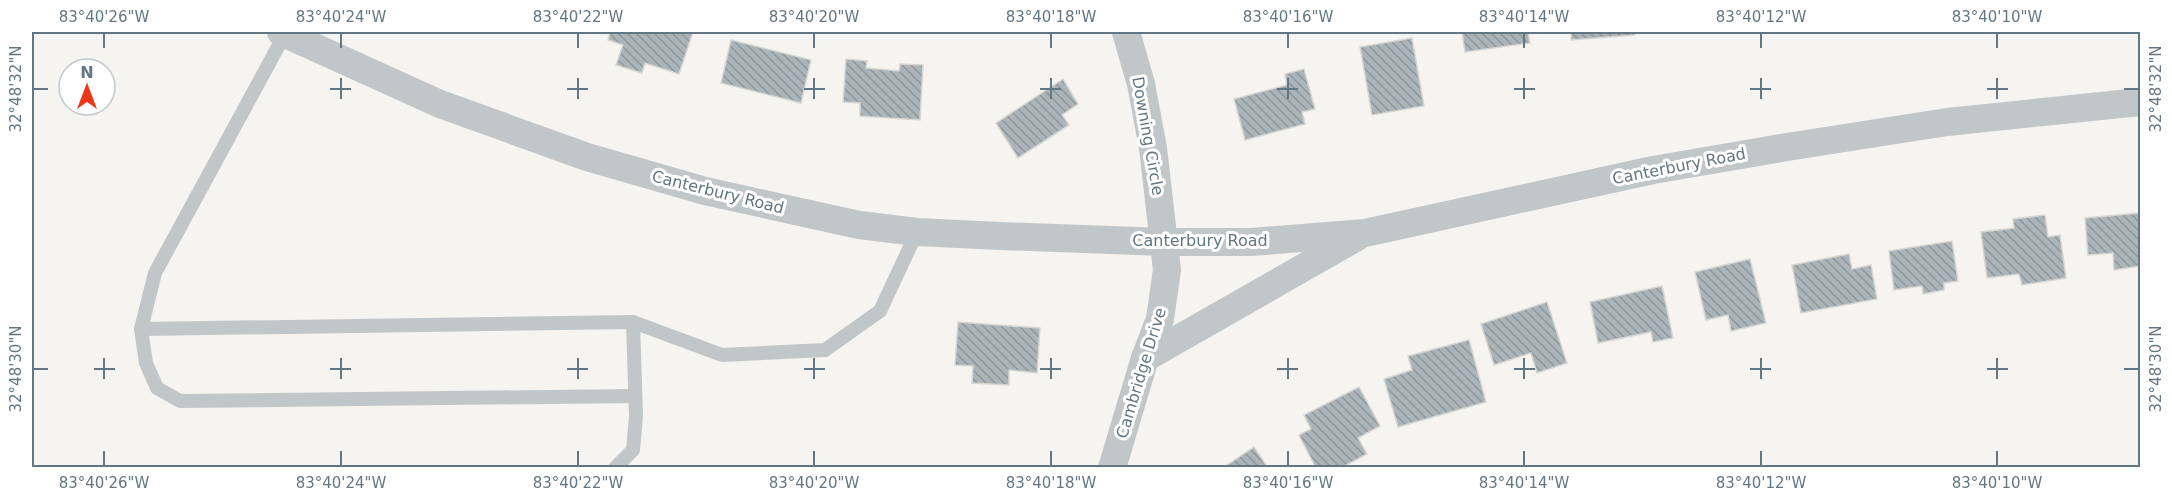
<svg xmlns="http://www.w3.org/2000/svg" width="2172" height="499" viewBox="0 0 2172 499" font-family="'DejaVu Sans',sans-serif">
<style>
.building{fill:url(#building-back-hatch);stroke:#d6d6d3;stroke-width:1.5}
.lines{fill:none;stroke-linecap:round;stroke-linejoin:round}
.service{stroke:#c1c6c8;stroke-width:14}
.minor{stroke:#c1c6c8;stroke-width:28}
.ticks{fill:none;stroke:#627783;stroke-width:2}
.labels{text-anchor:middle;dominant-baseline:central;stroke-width:6;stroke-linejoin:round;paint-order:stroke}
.street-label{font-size:16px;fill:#627783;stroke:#fff}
.neatline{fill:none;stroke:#627783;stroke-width:2}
.ticks-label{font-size:15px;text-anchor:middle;fill:#627783}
</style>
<defs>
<pattern id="building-back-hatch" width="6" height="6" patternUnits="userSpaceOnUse" patternTransform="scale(1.5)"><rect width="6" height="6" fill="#abb4b8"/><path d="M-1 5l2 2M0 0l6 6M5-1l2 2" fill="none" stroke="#8f979b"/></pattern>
</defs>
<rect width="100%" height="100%" fill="#f5f4f0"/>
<g class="building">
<path d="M610 32H693L679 74 645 63 642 73 616 65 623 45 608 40Z"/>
<path d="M1462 32H1528L1530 43 1465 52Z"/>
<path d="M1571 32H1635V35L1571 40Z"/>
<path d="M1412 38 1424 106 1372 115 1360 47Z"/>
<path d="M731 40 811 60 801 103 721 83Z"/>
<path d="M846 59 867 61 866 68 899 71 900 64 923 65 920 120 860 116V103L843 102Z"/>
<path d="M1304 69 1315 109 1302 112 1305 124 1245 140 1234 99 1287 85 1285 74Z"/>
<path d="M1063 79 1078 104 1062 115 1069 125 1018 158 996 123Z"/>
<path d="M2140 213V266L2114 270 2113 253 2088 255 2085 218Z"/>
<path d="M2045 215 2048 237 2060 235 2066 278 2022 285 2019 274 1987 278 1981 232 2014 228 2013 219Z"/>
<path d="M1952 241 1958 281 1944 283V290L1923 294 1922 286 1894 290 1889 251Z"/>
<path d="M1849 254 1852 269 1871 265 1877 299 1801 313 1792 265Z"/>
<path d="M1750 259 1766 323 1731 331 1728 315 1706 320 1695 272Z"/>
<path d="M1662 286 1673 338 1653 342 1651 332 1598 343 1590 302Z"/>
<path d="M1547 302 1567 363 1537 373 1531 353 1494 365 1481 324Z"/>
<path d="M958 322 1040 328 1037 373 1009 370V385L972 383 973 366 955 365Z"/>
<path d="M1469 340 1486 402 1398 427 1384 379 1412 370 1408 356Z"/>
<path d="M1359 387 1380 426 1358 438 1367 454 1341 468H1316L1299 435 1311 429 1304 415Z"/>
<path d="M1254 447 1268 468H1223Z"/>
</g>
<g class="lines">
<g class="service">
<path d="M285 34 155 273 141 329 146 363 157 388 180 401 635 396"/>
<path d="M141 329 633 322 722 355 825 350 880 311 917 232"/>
<path d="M615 468 633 450 636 416 633 322"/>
</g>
<g class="minor">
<path d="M281 32 440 104 587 157 705 191 859 225 917 232 1000 236 1165 242H1251L1365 233 1653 170 1787 147 1947 122 2140 102"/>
<path d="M1145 358 1357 237"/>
<path d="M1112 468 1145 358 1160 319 1167 270 1153 148 1141 84 1126 32"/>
</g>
</g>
<path class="ticks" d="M104 33V48M341 33V48M578 33V48M814 33V48M1051 33V48M1288 33V48M1524 33V48M1761 33V48M1997 33V48M341 78V99M578 78V99M814 78V99M1051 78V99M1288 78V99M1524 78V99M1761 78V99M1997 78V99M33 89H48M330 89H351M567 89H588M804 89H825M1040 89H1061M1277 89H1298M1514 89H1535M1750 89H1771M1987 89H2008M2124 89H2139M104 358V379M341 358V379M578 358V379M814 358V379M1051 358V379M1288 358V379M1524 358V379M1761 358V379M1997 358V379M33 369H48M94 369H115M330 369H351M567 369H588M804 369H825M1040 369H1061M1277 369H1298M1514 369H1535M1750 369H1771M1987 369H2008M2124 369H2139M104 451V466M341 451V466M578 451V466M814 451V466M1051 451V466M1288 451V466M1524 451V466M1761 451V466M1997 451V466"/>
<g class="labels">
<g class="street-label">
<text transform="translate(1148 136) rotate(80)">Downing Circle</text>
<text transform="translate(1679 166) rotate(-11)">Canterbury Road</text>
<text transform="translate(718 192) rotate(14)">Canterbury Road</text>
<text x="1200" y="240">Canterbury Road</text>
<text transform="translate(1141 373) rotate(-73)">Cambridge Drive</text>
</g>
</g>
<rect width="2172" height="499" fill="none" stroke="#ffffff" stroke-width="66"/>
<g transform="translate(87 87)"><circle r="28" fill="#ffffff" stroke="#c0c9cd" stroke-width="1.5"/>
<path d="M0-4.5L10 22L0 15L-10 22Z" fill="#ec3819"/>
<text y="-9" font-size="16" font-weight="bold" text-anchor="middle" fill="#627783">N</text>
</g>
<rect x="33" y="33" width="2106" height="433" class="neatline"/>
<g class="ticks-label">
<text x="104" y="22">83°40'26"W</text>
<text x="341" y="22">83°40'24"W</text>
<text x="578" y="22">83°40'22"W</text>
<text x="814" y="22">83°40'20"W</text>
<text x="1051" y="22">83°40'18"W</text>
<text x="1288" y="22">83°40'16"W</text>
<text x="1524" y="22">83°40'14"W</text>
<text x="1761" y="22">83°40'12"W</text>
<text x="1997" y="22">83°40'10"W</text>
<text transform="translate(16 89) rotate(-90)" y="5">32°48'32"N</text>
<text transform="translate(2156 89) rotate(-90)" y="5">32°48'32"N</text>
<text transform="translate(16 369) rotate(-90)" y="5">32°48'30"N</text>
<text transform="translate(2156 369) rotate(-90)" y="5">32°48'30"N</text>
<text x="104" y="488">83°40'26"W</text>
<text x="341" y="488">83°40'24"W</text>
<text x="578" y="488">83°40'22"W</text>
<text x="814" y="488">83°40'20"W</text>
<text x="1051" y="488">83°40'18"W</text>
<text x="1288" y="488">83°40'16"W</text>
<text x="1524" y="488">83°40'14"W</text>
<text x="1761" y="488">83°40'12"W</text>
<text x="1997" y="488">83°40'10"W</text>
</g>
</svg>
